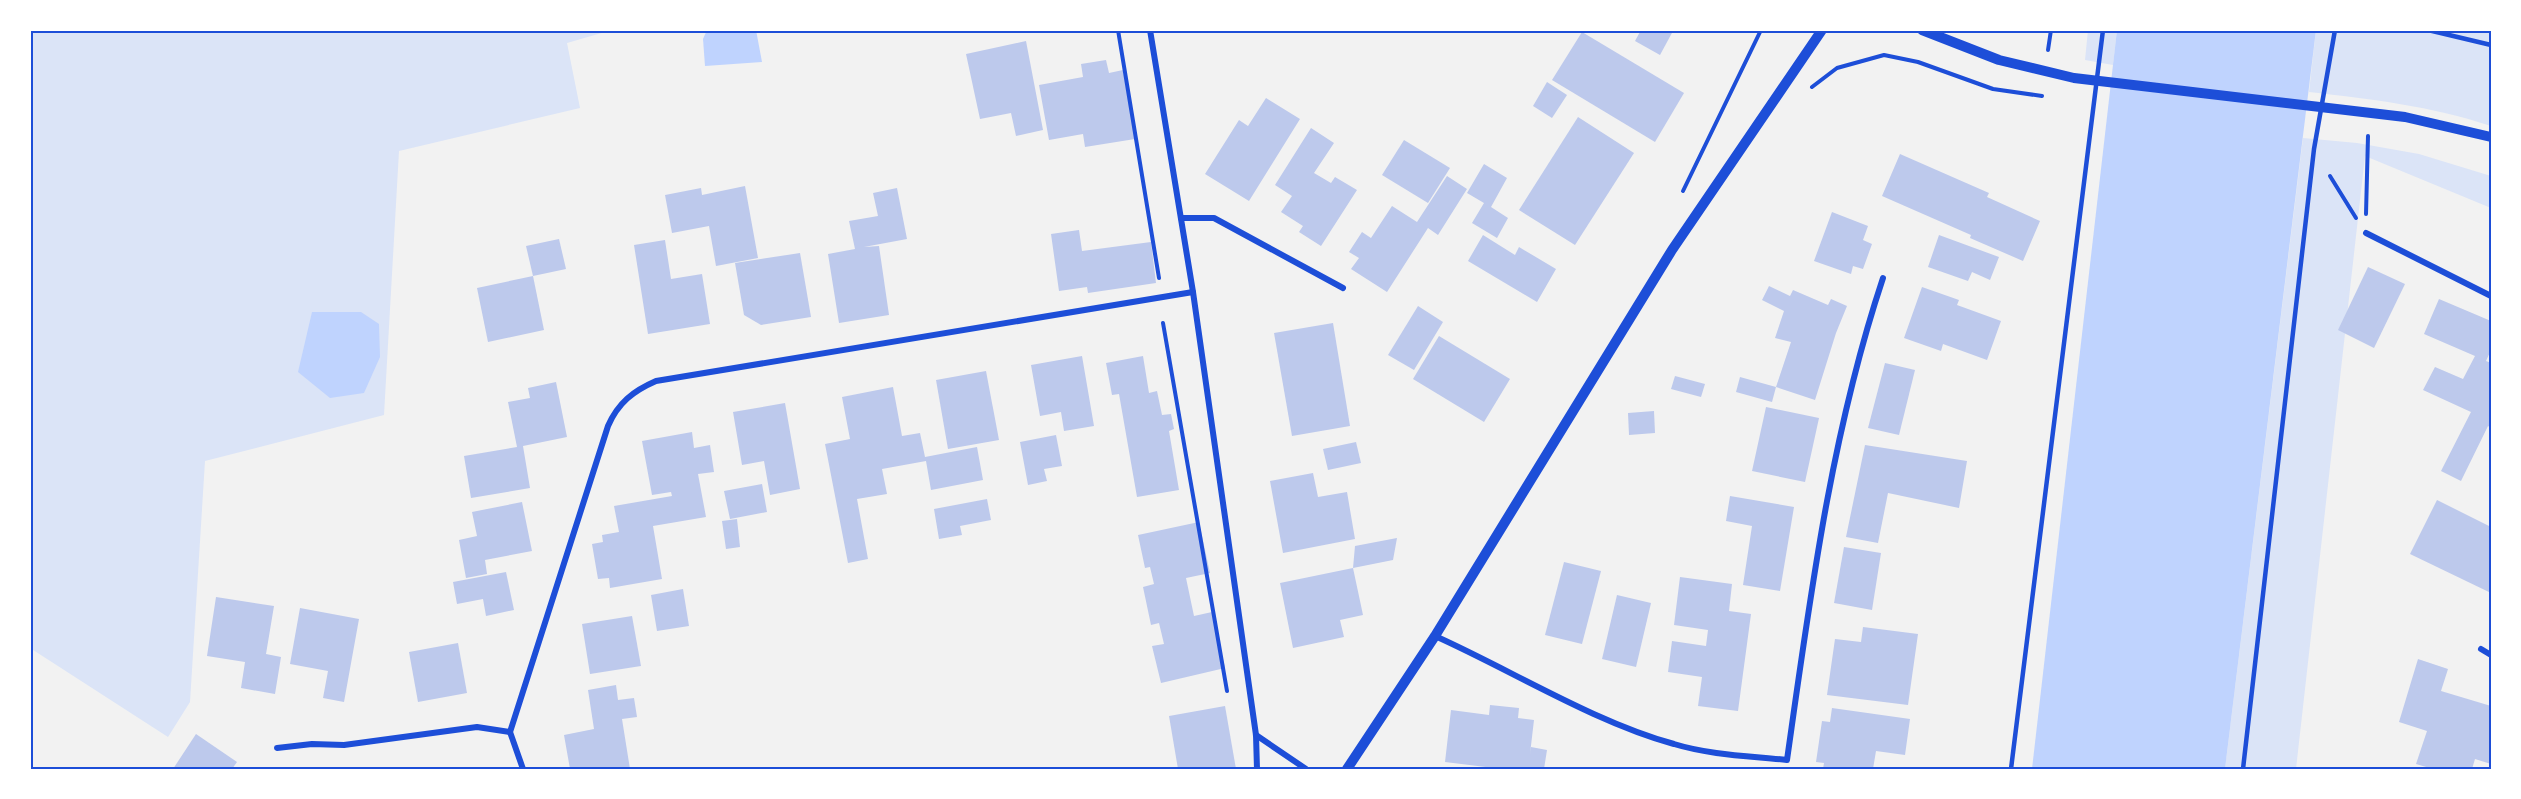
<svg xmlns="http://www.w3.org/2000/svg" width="2521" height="799" viewBox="0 0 2521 799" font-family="'Fira Sans Condensed',sans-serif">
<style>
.green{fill:#dbe4f7}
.water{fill:#bfd3fe}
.building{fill:#bdc9ec}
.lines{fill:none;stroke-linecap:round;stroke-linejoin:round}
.path{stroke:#1d4ed8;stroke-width:4}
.service{stroke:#1d4ed8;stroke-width:4.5}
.minor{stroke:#1d4ed8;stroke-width:6}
.tertiary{stroke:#1d4ed8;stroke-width:10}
.neatline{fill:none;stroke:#1d4ed8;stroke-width:2}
</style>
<rect width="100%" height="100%" fill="#f2f2f2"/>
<g class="green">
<path d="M30 30H612L567 43 580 108 399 151 384 415 205 461 190 702 168 737 30 648Z"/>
<path d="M2088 30H2117L2113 65 2085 60Z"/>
<path d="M2316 30H2491V126C2431 106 2371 99 2309 92Z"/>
<path d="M2303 138 2357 143 2419 154 2491 176V208L2365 156 2296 769H2225Z"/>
</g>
<g class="water">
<path d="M707 30H756L762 62 705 66 703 39Z"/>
<path d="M2117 30H2316L2225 769H2032Z"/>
<path d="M312 312H361L379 324 380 357 364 393 330 398 298 372Z"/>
</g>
<g class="building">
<path d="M1641 30H1671L1673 31 1660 55 1635 41Z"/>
<path d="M1582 32 1684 93 1655 142 1552 80Z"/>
<path d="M1026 41 1043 130 1016 136 1011 113 980 119 966 54Z"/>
<path d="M1106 60 1109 73 1123 70 1135 139 1085 147 1083 134 1049 140 1039 85 1083 77 1081 64Z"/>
<path d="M1547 82 1567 95 1552 118 1533 106Z"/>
<path d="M1266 98 1300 119 1249 201 1205 174 1239 120 1248 126Z"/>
<path d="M1578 117 1634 153 1575 245 1519 210Z"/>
<path d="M1311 128 1334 143 1314 173 1331 183 1335 177 1357 190 1321 246 1299 232 1303 226 1281 212 1292 196 1275 185Z"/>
<path d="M1404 140 1450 168 1428 203 1382 175Z"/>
<path d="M1900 154 1989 193 1987 197 2040 221 2023 261 1970 238 1971 235 1882 196Z"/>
<path d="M1484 164 1507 178 1491 207 1508 218 1497 238 1472 223 1484 203 1467 193Z"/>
<path d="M1447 176 1467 189 1438 235 1428 228 1387 292 1351 269 1359 258 1349 252 1362 232 1371 238 1392 206 1417 222Z"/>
<path d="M745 186 758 258 716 266 709 226 672 233 665 195 701 188 702 195Z"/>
<path d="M897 188 907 239 864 247 879 246 889 315 839 323 828 254 855 249 849 221 878 216 873 193Z"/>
<path d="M1832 212 1868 226 1863 240 1872 244 1863 269 1853 266 1851 274 1814 261Z"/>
<path d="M1079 230 1082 251 1151 242 1156 283 1088 293 1087 287 1059 291 1051 234Z"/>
<path d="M1483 235 1515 255 1519 247 1556 269 1537 302 1468 261Z"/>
<path d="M1939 235 1999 257 1990 280 1972 272 1968 281 1928 267Z"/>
<path d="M559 239 566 269 533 276 526 246Z"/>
<path d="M665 240 671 279 702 274 710 324 648 334 634 245Z"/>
<path d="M800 253 811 317 761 325 744 315 735 263Z"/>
<path d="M2368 267 2405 284 2374 348 2338 330Z"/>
<path d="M533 276 544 330 488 342 477 288Z"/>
<path d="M1769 286 1790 296 1793 290 1828 305 1831 299 1847 306 1836 333 1815 400 1776 387 1772 402 1736 392 1740 377 1776 387 1791 342 1775 338 1784 311 1762 300Z"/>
<path d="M1922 287 1959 300 1957 305 2001 321 1987 360 1943 344 1941 351 1904 338Z"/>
<path d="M2439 299 2491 321V350L2486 361 2491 363V428L2488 426 2461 481 2441 471 2471 412 2423 390 2435 367 2463 379 2475 356 2424 334Z"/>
<path d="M1418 306 1443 322 1414 370 1388 355Z"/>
<path d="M1333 323 1350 426 1292 436 1274 333Z"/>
<path d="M1439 336 1510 379 1484 422 1413 379Z"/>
<path d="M1082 356 1094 426 1064 431 1061 412 1040 416 1031 365Z"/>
<path d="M1143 356 1149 393 1157 391 1162 415 1171 414 1174 429 1169 431 1179 490 1137 497 1119 394 1112 395 1106 363Z"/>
<path d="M1885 363 1915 370 1899 435 1868 428Z"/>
<path d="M986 371 999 440 948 449 936 380Z"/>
<path d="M1675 376 1705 384 1701 397 1671 389Z"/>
<path d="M556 382 567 437 523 446 530 488 471 498 464 456 517 447 508 402 530 398 528 388Z"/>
<path d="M893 387 902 436 920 433 925 457 977 447 983 480 931 490 926 461 882 469 887 494 857 499 868 559 848 563 825 444 850 439 842 397Z"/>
<path d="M785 403 800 489 770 495 764 461 742 465 733 412Z"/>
<path d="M1766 407 1819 418 1805 482 1752 471Z"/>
<path d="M1654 411 1655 433 1629 435 1628 413Z"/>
<path d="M692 432 694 448 710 445 714 472 698 474 706 517 653 526 662 579 610 588 609 578 598 579 592 544 603 542 602 535 619 532 614 506 672 496 671 492 652 495 642 441Z"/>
<path d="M1056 435 1062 466 1044 469 1047 481 1028 485 1020 442Z"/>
<path d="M1356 442 1361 463 1328 470 1323 449Z"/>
<path d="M1865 445 1967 461 1959 508 1888 493 1878 543 1846 537Z"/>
<path d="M1313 473 1318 497 1347 492 1355 539 1283 553 1270 481Z"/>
<path d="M762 484 767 512 730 519 724 491Z"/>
<path d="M1730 496 1794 507 1780 591 1743 585 1752 526 1726 521Z"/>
<path d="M987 499 991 520 960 526 962 535 939 539 934 509Z"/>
<path d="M2437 500 2491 527V593L2410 554Z"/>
<path d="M522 502 532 551 485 560 487 574 466 578 459 540 477 536 472 512Z"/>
<path d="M737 519 740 547 726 549 722 521Z"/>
<path d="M1199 522 1210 573 1186 578 1194 616 1212 612 1225 668 1161 683 1152 646 1164 644 1159 623 1151 625 1143 587 1154 584 1150 567 1145 568 1138 535Z"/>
<path d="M1397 538 1393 560 1353 568 1363 615 1340 620 1344 637 1293 648 1280 583 1353 568 1355 546Z"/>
<path d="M1844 547 1881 553 1872 610 1834 603Z"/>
<path d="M1564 562 1601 571 1582 644 1545 635Z"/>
<path d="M506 572 514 610 486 616 483 599 457 604 453 582Z"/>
<path d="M1680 577 1732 584 1729 611 1751 614 1738 711 1698 706 1702 677 1668 672 1672 641 1706 646 1708 630 1674 625Z"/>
<path d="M683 589 689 626 657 631 651 595Z"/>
<path d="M1617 595 1651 603 1636 667 1602 659Z"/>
<path d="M216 597 274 606 266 654 281 657 275 694 241 688 245 662 207 656Z"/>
<path d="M300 608 359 619 344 702 323 698 328 671 290 664Z"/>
<path d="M632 616 641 666 590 674 582 624Z"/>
<path d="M1863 627 1918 634 1908 705 1827 695 1835 639 1861 642Z"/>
<path d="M458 643 467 693 418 702 409 652Z"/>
<path d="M2418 659 2448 669 2441 691 2491 706V764L2475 759 2472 769H2433L2416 764 2427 731 2399 722Z"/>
<path d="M616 685 618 700 634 698 637 717 622 719 630 769H570L564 735 594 729 588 690Z"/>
<path d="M1490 705 1519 708 1518 718 1534 720 1530 754 1531 747 1547 750 1544 769H1502L1445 762 1451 710 1489 715Z"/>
<path d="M1225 706 1236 769H1178L1169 716Z"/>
<path d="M1832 708 1910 719 1905 755 1876 751 1873 769H1823L1824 763 1816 762 1822 721 1830 722Z"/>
<path d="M196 734 237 762 232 769H173Z"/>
</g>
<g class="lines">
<g class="path">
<path d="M1118 30 1159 278"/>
<path d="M2048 50 2051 30"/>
<path d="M1812 87 1837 68 1884 55 1918 62 1993 89 2042 96"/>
<path d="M2330 176 2356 218"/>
<path d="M1683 191 1761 30"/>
<path d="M2366 214 2368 136"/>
<path d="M1163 323 1227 691"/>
</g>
<g class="service">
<path d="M2428 30 2491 45"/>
<path d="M2011 769 2103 30"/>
<path d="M2243 769 2314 149 2335 30"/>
</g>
<g class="minor">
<path d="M1150 30 1193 292 1256 735 1257 769"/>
<path d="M1181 218H1214L1343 288"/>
<path d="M2366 233 2491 296"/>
<path d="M1435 636C1511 670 1594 722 1674 744 1710 755 1750 756 1787 760 1810 598 1831 434 1883 278"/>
<path d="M2481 649 2491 655"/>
<path d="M1256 735 1306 769"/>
<path d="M277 748 312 744 344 745 477 727 510 732"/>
<path d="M523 769 510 732 608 426C618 403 633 391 656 381L1193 292"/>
</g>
<g class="tertiary">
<path d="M1922 30 1999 60 2074 78 2405 117 2491 137"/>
<path d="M1347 769 1435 636 1672 250 1822 30"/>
</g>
</g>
<rect width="2521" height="799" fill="none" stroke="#ffffff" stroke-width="63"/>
<rect x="32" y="32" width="2458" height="736" class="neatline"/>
</svg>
